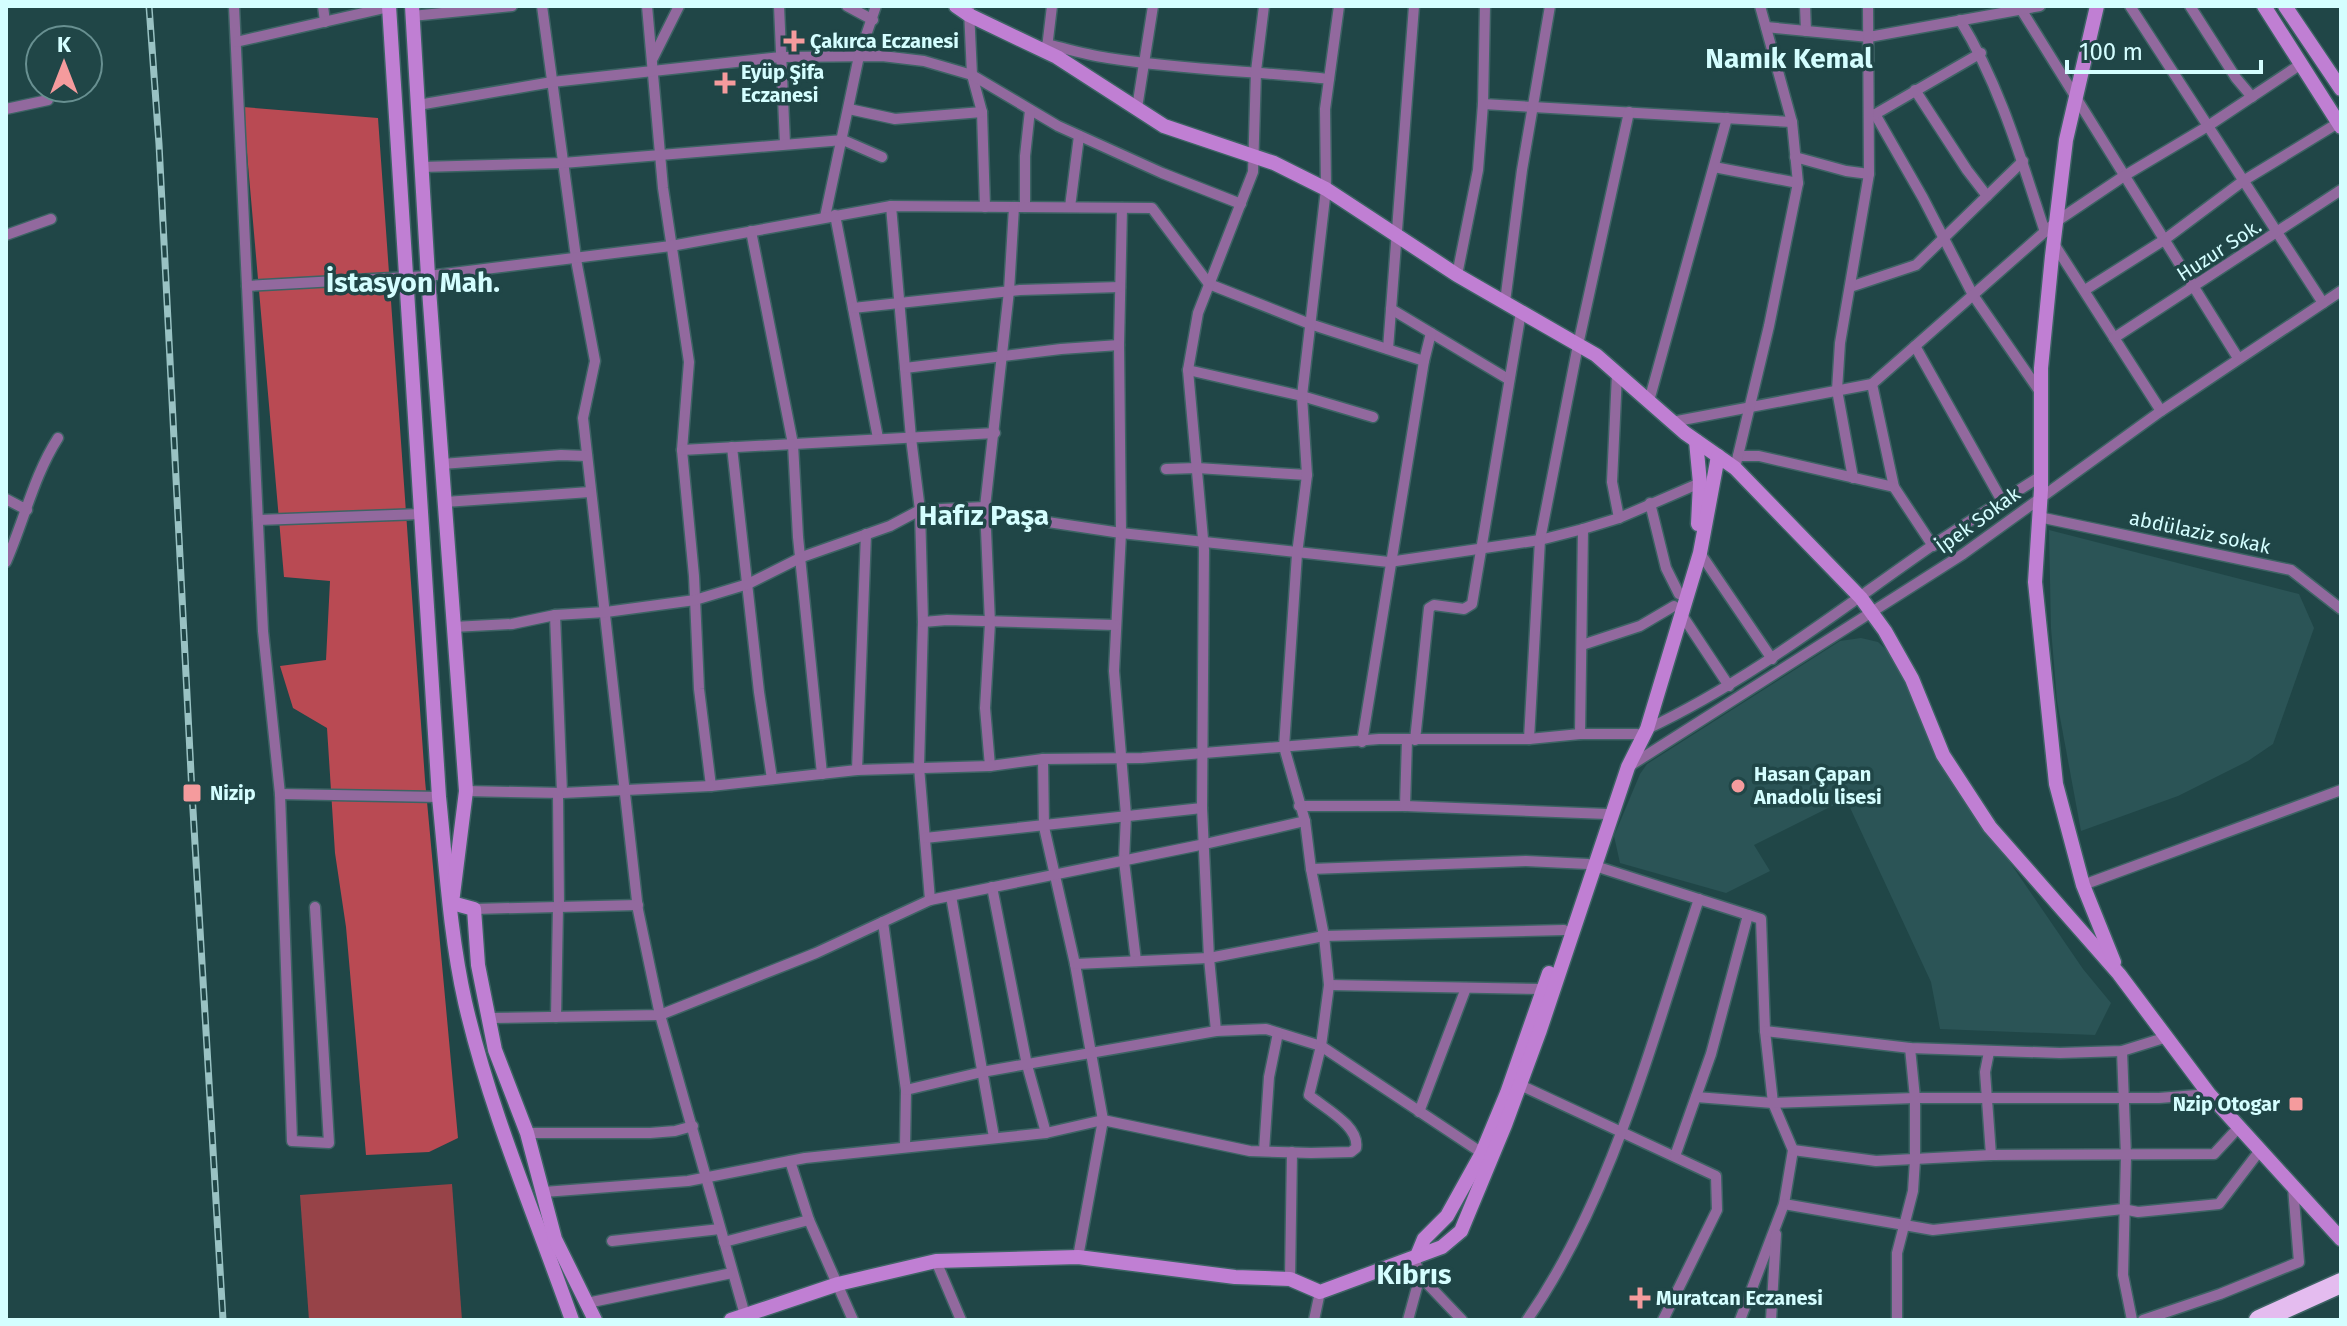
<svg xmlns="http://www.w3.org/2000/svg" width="2347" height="1326" viewBox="0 0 2347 1326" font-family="'Fira Sans',sans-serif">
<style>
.built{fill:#2b5456}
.green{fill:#974348}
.forest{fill:#b94a53}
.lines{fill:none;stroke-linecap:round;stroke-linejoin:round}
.street-casing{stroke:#3d6364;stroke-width:13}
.secondary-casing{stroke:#3d6364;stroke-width:17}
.highway-casing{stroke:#3d6364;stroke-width:23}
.street{stroke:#92699e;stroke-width:10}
.secondary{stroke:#c07fd3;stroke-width:14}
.highway{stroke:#e4bcef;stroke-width:20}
.rail-casing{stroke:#99c2c3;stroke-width:7}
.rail{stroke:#204647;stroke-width:4;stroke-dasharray:12;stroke-linecap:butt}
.poi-dot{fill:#f59b9d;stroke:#204647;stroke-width:3}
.labels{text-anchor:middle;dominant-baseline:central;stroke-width:7;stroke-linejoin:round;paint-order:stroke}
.poi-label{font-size:20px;font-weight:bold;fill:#d4feff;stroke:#204647;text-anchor:start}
.street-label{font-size:20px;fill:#d4feff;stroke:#204647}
.district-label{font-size:28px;font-weight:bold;fill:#d4feff;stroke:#204647}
</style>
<rect width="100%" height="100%" fill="#204647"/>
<g class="built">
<path d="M2049 530 2299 594 2314 628 2273 744 2248 761 2178 796 2081 831 2057 701 2051 628Z"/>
<path d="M1861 638 1878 642 1891 654 1948 772 2083 969 2111 1003 2095 1035 1940 1029 1931 982 1846 799 1754 845 1770 871 1726 893 1620 863 1614 836 1640 774 1647 764 1840 641Z"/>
</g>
<path class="green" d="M452 1184 462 1320H309L300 1195Z"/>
<path class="forest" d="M243 107 378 118 425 780 458 1138 429 1152 366 1155 346 927 335 853 327 728 293 708 280 666 326 660 330 581 284 577Z"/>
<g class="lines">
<defs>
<g id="street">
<path d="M234 6 263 631 280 794 292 1141 329 1143 315 907"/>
<path d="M323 6 325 22"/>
<path d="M542 6 577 265 595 361 583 418 638 910 660 1015 745 1315"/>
<path d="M647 6 663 188 689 362 682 450 694 576 699 689 711 786"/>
<path d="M779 6 785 144"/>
<path d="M847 6 873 20"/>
<path d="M1805 6 1806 31"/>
<path d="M2019 6 2238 358"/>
<path d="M2130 6 2323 303"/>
<path d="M2190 6 2236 78 2252 97"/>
<path d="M969 10 972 75 982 112 985 207"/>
<path d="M412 16 512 6"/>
<path d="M1960 20C2000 85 2021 159 2045 232"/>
<path d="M1766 27 1869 37 2040 6"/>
<path d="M236 42 389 7"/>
<path d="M1047 44C1067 49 1087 55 1108 58 1181 70 1256 71 1329 79"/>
<path d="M1047 48 1052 6"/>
<path d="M653 58 679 6"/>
<path d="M1915 90 1967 170 1987 196"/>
<path d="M1483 104 1792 122"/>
<path d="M418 105 552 82 781 57 882 56 924 61 972 75 1058 126 1162 173 1241 204"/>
<path d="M1137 108 1153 6"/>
<path d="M6 109 48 100"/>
<path d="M849 109 895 119 982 112"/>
<path d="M1875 114 1923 198 1973 295 2040 392"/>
<path d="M1872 116 1981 53"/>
<path d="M1795 157 1846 171 1869 174"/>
<path d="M421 167 563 163 843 140 882 157"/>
<path d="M1714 167 1798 183"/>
<path d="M891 206 911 438 920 510 923 622 919 767 930 900"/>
<path d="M1025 207V156L1030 110"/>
<path d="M1070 207 1079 136"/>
<path d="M1122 208 1119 345 1121 533 1114 671 1126 815 1124 861 1136 961"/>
<path d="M835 215 878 438"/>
<path d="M825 217 859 56 876 6"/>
<path d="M751 231 793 444 798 537 822 774"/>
<path d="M6 235 51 219"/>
<path d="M2054 244 2161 411"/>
<path d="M1457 275 1478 170 1483 104 1485 6"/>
<path d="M247 286 428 276 671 246 891 206 1152 208 1209 284 1310 324 1424 361"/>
<path d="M1850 287 1916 265 2023 161"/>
<path d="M2085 290 2164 240 2243 181 2338 123"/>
<path d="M1505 302 1522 170 1550 6"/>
<path d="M853 308 1020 290 1120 287"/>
<path d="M1391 309 1508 379"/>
<path d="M2114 338 2341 190"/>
<path d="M1915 346 2002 501"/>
<path d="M1388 349 1414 6"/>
<path d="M905 368 1061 349 1119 345"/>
<path d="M1188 370 1302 396 1373 417"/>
<path d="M1617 374 1612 482 1619 518"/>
<path d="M1872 384 1894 487 1933 546"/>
<path d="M1649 401 1727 118"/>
<path d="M1672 422 1872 384 2057 221 2124 176 2208 126 2301 64"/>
<path d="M732 447 759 692 772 779"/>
<path d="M682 450 995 433"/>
<path d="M1738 456H1759L1894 487"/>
<path d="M442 464 561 455 587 456"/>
<path d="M1735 468 1769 326 1798 183 1792 122 1760 6"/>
<path d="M1166 469 1197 468 1307 475"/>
<path d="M1853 478 1837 390 1840 343 1869 174 1868 6"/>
<path d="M6 499 27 510"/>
<path d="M445 502 590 492"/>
<path d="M1650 503 1666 568 1679 594"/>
<path d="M2039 517 2291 570 2341 609"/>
<path d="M258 520 421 514"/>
<path d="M1700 553 1772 659"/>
<path d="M6 562C24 521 34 475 58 438"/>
<path d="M1680 612 1729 686"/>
<path d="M555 615 562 793"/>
<path d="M923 622 947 620 1115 625"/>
<path d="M453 627 512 624 555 615 606 612 695 600 748 584 802 557 890 526 920 510 985 507 1001 515 1121 533 1389 562 1540 540 1583 529 1619 518 1700 483"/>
<path d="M1582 645 1640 626 1674 606"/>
<path d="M1647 729C1751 680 1839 610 1933 545 1969 521 2005 499 2041 476"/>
<path d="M1580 734 1583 529"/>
<path d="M1529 739 1540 540 1578 345 1629 112"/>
<path d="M1415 740 1429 608 1434 605 1464 609 1472 604 1521 312"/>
<path d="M1362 742 1424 361 1431 333"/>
<path d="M1043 759 1044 827 1075 964 1103 1120 1078 1257"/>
<path d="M990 766 985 708 990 623 985 507 1009 291 1014 207"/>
<path d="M1628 767 1963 554 2161 411 2341 291"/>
<path d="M857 770 866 534"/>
<path d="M466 791 562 793 711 786 857 770 990 766 1043 759 1142 758 1379 739H1529L1580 734H1637"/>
<path d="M558 793 559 907"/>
<path d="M280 794 439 797"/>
<path d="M1299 806H1405L1607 814"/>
<path d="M1405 806 1407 740"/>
<path d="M925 838 1202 808"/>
<path d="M1595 866 1761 919 1765 1031 1773 1103 1793 1150 1784 1204 1740 1320"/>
<path d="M1311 869 1526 861 1588 864"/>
<path d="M2083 885 2341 790"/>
<path d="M992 887 1027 1065 1046 1133"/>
<path d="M951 896 994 1137"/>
<path d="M474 909 638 905"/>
<path d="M883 922 906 1090 905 1146"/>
<path d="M1075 964 1209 958 1324 936 1564 930"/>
<path d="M1329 985 1544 989"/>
<path d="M556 1017 558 907"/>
<path d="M489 1018 660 1015 816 953 930 900 1205 844 1305 821"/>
<path d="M1216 1031 1209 958 1202 808 1204 550 1188 370 1198 313 1253 172 1256 71 1264 6"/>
<path d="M1765 1031 1910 1048 2060 1053 2122 1051 2167 1037"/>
<path d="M2122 1051 2126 1156 2123 1275 2132 1320"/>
<path d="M1989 1052 1985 1072 1991 1155"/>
<path d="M1520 1085 1716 1176 1717 1210 1663 1320"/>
<path d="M906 1090 982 1072 1216 1031 1266 1029 1321 1046 1482 1153"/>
<path d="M1696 1097 1773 1103 1915 1098H2159L2209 1094"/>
<path d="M1419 1112 1466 988"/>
<path d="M527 1133H650L675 1131 693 1126"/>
<path d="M1793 1150 1876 1161 1991 1155 2214 1154 2240 1126"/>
<path d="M1264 1151 1269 1077 1278 1033"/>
<path d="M1675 1156 1711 1054 1748 915"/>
<path d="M790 1161 809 1220 853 1320"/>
<path d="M544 1192 688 1181 805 1158 1046 1133 1103 1120 1250 1151 1311 1153 1351 1152 1356 1148C1360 1126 1324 1108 1309 1095L1321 1046 1329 985 1324 936 1311 869 1305 821 1284 747 1297 554 1307 475 1302 396 1326 189 1325 109 1339 6"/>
<path d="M1784 1204 1933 1230 2123 1209 2138 1212 2219 1204 2261 1149"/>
<path d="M612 1241 720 1229"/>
<path d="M724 1242 809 1220"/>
<path d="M936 1261 961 1320"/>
<path d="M1420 1276 1462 1320"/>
<path d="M1290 1279 1292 1152"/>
<path d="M587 1303 732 1273"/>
<path d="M1314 1320 1320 1292"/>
<path d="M1408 1320 1420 1276 1414 1257"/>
<path d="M1527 1320C1612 1198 1652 1039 1699 899"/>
<path d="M1771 1320 1776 1234"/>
<path d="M1897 1320V1253L1913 1191 1915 1160V1098L1910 1048"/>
<path d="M2143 1320 2220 1294 2299 1262 2293 1187"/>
</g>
<g id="secondary">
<path d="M389 6 439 797C446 865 450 935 465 1002 490 1111 535 1215 572 1320"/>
<path d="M412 6 428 276 466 791 452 903 474 909 478 965 495 1050 527 1133 555 1239 595 1320"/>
<path d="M956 6 969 15 1057 57 1164 126 1274 163 1326 189 1457 275 1596 355 1685 433 1735 468 1861 598 1885 631 1912 679 1943 755 1990 827 2119 974 2209 1094 2341 1239"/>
<path d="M2097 6 2066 140 2052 256 2041 368V490L2035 582 2056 784 2083 885 2114 962"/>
<path d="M2264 6 2341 127"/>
<path d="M2285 6 2341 89"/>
<path d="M1696 441 1700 483 1698 524"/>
<path d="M1417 1256 1424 1239 1447 1216 1482 1153 1507 1093 1549 973"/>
<path d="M731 1320 838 1284 936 1261 1078 1257 1235 1277 1290 1279 1320 1292 1442 1247 1461 1231 1505 1125 1540 1030 1628 767 1647 729 1700 553 1718 456"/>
</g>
<path id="highway" d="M2259 1320 2341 1283"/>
</defs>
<use href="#street" class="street-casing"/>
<use href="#secondary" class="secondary-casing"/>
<use href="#highway" class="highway-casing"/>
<use href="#street" class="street"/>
<use href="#secondary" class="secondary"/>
<use href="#highway" class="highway"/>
<defs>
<path id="rail" d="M149 6 159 144 192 793 223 1320"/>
</defs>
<use href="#rail" class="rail-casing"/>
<use href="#rail" class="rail"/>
</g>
<g class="poi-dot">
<path d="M790 29h8v8h8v8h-8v8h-8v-8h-8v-8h8z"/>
<path d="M721 71h8v8h8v8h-8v8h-8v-8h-8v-8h8z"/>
<circle cx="1738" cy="786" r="8"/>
<rect x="182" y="783" width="20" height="20" rx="4"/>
<rect x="2288" y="1096" width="16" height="16" rx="4"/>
<path d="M1636 1286h8v8h8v8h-8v8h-8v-8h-8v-8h8z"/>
</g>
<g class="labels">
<g class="poi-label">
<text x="810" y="41">Çakırca Eczanesi</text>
<text x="741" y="72">Eyüp Şifa<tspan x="741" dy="23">Eczanesi</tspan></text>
<text x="1754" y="774">Hasan Çapan<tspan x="1754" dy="23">Anadolu lisesi</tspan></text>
<text x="210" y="793">Nizip</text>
<text x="2280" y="1104" text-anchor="end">Nzip Otogar</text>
<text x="1656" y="1298">Muratcan Eczanesi</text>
</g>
<g class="street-label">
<text transform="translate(2219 250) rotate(-33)">Huzur Sok.</text>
<text transform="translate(1978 520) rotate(-36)">İpek Sokak</text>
<text transform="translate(2200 532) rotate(12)">abdülaziz sokak</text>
</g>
<g class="district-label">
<text x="1789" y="58">Namık Kemal</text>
<text x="413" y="282">İstasyon Mah.</text>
<text x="984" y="515">Hafız Paşa</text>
<text x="1414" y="1274">Kıbrıs</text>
</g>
</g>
<rect width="2347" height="1326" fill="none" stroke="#d4feff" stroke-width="16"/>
<g transform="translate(64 64)"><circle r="38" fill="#204647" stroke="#689091" stroke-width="2"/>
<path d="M0-6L14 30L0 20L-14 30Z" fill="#f59b9d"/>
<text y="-12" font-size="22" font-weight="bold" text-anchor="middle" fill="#d4feff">K</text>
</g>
<path d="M2067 60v12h194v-12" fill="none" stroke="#d4feff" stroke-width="4"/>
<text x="2079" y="60" font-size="24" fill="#d4feff" stroke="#204647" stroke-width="6" paint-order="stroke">100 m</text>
</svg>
